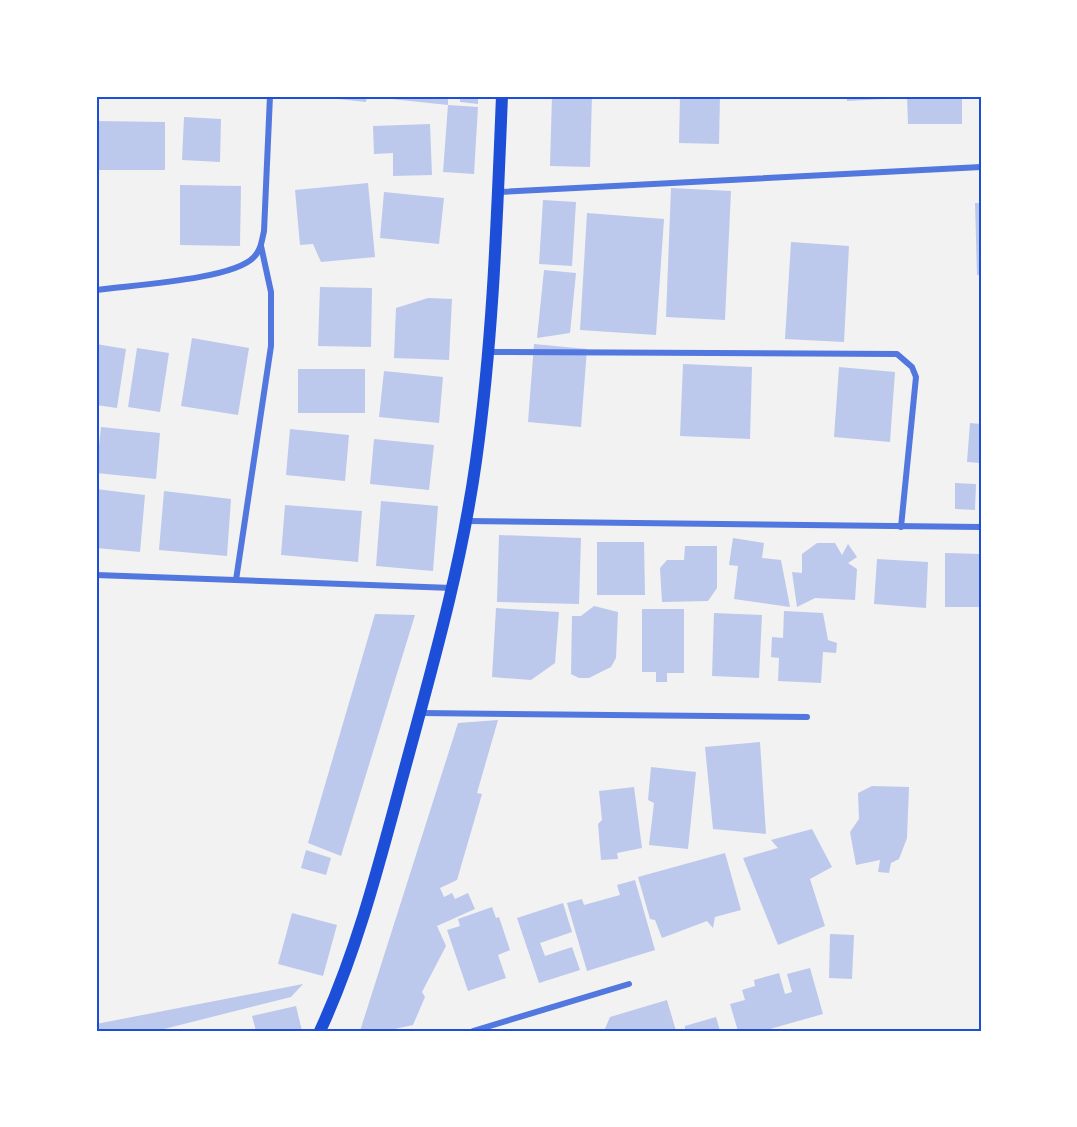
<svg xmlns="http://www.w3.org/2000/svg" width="1077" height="1127" viewBox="0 0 1077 1127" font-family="'Alegreya Sans',sans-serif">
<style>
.building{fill:#bdc9ec}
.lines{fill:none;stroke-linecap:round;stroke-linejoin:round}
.minor{stroke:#5277de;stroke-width:6}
.secondary{stroke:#1d4ed8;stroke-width:12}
.neatline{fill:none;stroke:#1d4ed8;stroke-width:2}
</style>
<rect width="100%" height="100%" fill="#f2f2f2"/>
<g class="building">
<path d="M310 96H367L366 102Z"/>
<path d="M382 96H448V105L382 98Z"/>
<path d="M460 96H478V104L460 102Z"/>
<path d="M552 96H592L590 167 550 166Z"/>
<path d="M680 96H720L719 144 679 143Z"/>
<path d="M847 96H903V98L847 101Z"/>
<path d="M907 96H962V124H908Z"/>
<path d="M448 105 478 107 474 174 443 172Z"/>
<path d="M184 117 221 119 220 162 182 160Z"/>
<path d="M96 121 165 122V170H96Z"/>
<path d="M430 124 432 175 393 176V153L374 154 373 126Z"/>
<path d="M368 183 375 257 321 262 313 244 300 245 295 190Z"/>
<path d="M180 185 241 186 240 246 180 245Z"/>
<path d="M671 188 731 191 725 320 666 317Z"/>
<path d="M384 192 444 198 439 244 380 238Z"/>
<path d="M543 200 576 202 572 266 539 264Z"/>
<path d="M975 203H981V275H977Z"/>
<path d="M587 213 664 219 656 335 580 330Z"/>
<path d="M791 242 849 246 844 342 785 339Z"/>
<path d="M544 270 576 273 570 333 537 338Z"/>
<path d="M320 287 372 288 371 347 318 346Z"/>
<path d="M428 298 452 299 449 360 394 358 396 308Z"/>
<path d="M192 338 249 348 238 415 181 406Z"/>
<path d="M96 344 126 349 117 408 96 405Z"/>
<path d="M534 344 587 349 581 427 528 422Z"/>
<path d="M137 348 169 353 160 412 128 407Z"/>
<path d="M683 364 752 367 750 439 680 436Z"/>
<path d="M839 367 895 372 890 442 834 437Z"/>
<rect x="298" y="369" width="67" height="44"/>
<path d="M384 371 443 377 439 423 379 417Z"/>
<path d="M970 423 981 424V463L967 462Z"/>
<path d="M101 427 160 433 156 479 96 473Z"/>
<path d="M290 429 349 435 345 481 286 475Z"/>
<path d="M374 439 434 445 429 490 370 484Z"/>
<path d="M955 483 976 484 975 510 955 509Z"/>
<path d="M96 489 145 495 140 552 96 548Z"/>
<path d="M164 491 231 499 227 556 159 550Z"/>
<path d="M381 501 438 506 433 571 376 566Z"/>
<path d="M285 505 362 511 358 562 281 555Z"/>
<path d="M499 535 581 538 579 604 497 602Z"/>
<path d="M733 538 764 543 762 558 781 560 790 607 734 599 738 566 729 565Z"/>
<path d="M597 542H644L645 595H597Z"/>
<path d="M817 543H835L842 555 848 544 857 557 848 563 857 569 855 600 815 598 797 607 792 572 802 573V554Z"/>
<path d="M685 546H717V588L708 601 662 602 660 568 667 560H684Z"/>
<path d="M945 553 981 554V607H945Z"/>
<path d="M877 559 928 562 926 608 874 604Z"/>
<path d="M594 606 618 612 616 658 611 667 589 678H579L571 674 572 616H581Z"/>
<path d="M496 608 559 612 555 663 531 680 492 677Z"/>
<path d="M642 609H684V673H667V682H656V672H642Z"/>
<path d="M784 611 823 613 828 640 837 643 836 653 823 652 821 683 778 681 779 658 771 657 772 637 783 638Z"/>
<path d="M714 613 762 615 759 678 712 676Z"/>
<path d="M375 614 415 615 341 856 308 843Z"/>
<path d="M498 720 477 793 482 794 457 880 440 888 444 897 452 893 455 899 468 893 475 909 437 926 446 946 422 992 425 997 413 1025 385 1031H360L458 723Z"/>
<path d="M760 742 766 834 713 829 705 747Z"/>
<path d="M651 767 696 772 688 849 649 845 654 803 648 800Z"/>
<path d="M872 786 909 787 907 838 899 859 891 863 889 873 878 872 880 860 856 865 850 832 859 819 858 793Z"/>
<path d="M634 787 642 848 617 853 618 859 601 860 598 824 602 820 599 791Z"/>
<path d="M812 829 832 867 810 879 825 926 778 945 743 858 778 848 771 840Z"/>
<path d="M306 850 331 858 326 875 301 868Z"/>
<path d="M725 853 741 910 715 917 713 928 707 921 662 938 655 920 650 919 638 877Z"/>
<path d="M635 880 655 950 587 971 567 903 582 899 584 905 620 895 617 885Z"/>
<path d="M563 903 572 932 540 943 545 956 572 947 580 970 539 983 517 918Z"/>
<path d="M492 907 496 918 499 917 510 950 498 955 506 978 468 991 447 930 460 926 458 919Z"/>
<path d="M292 913 337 925 323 976 278 964Z"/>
<path d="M830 934 854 935 852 979 829 978Z"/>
<path d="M810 968 823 1014 763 1031H738L730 1004 745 1000 742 990 755 986 754 980 779 973 785 994 792 992 787 974Z"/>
<path d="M303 984 291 997 164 1029V1031H96V1024Z"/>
<path d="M667 1000 676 1031H604L610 1017Z"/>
<path d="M296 1006 302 1031H256L252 1016Z"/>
<path d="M716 1017 720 1031H685V1026Z"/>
</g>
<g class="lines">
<g class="minor">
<path d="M499 192 981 167"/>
<path d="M96 290C130 285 233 280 254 257 261 250 262 240 264 231L270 96"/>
<path d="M489 352 897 354 912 367 916 377 901 527"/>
<path d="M466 521 981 527"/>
<path d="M96 575 452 588"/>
<path d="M236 580 271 346V292L261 246"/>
<path d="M421 713 807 717"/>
<path d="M473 1031 629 984"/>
</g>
<path class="secondary" d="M320 1031C357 951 379 864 402 779 430 675 461 569 476 461 493 340 497 218 502 96"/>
</g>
<rect width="1077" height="1127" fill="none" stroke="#ffffff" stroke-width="195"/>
<rect x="98" y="98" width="882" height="932" class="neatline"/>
</svg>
